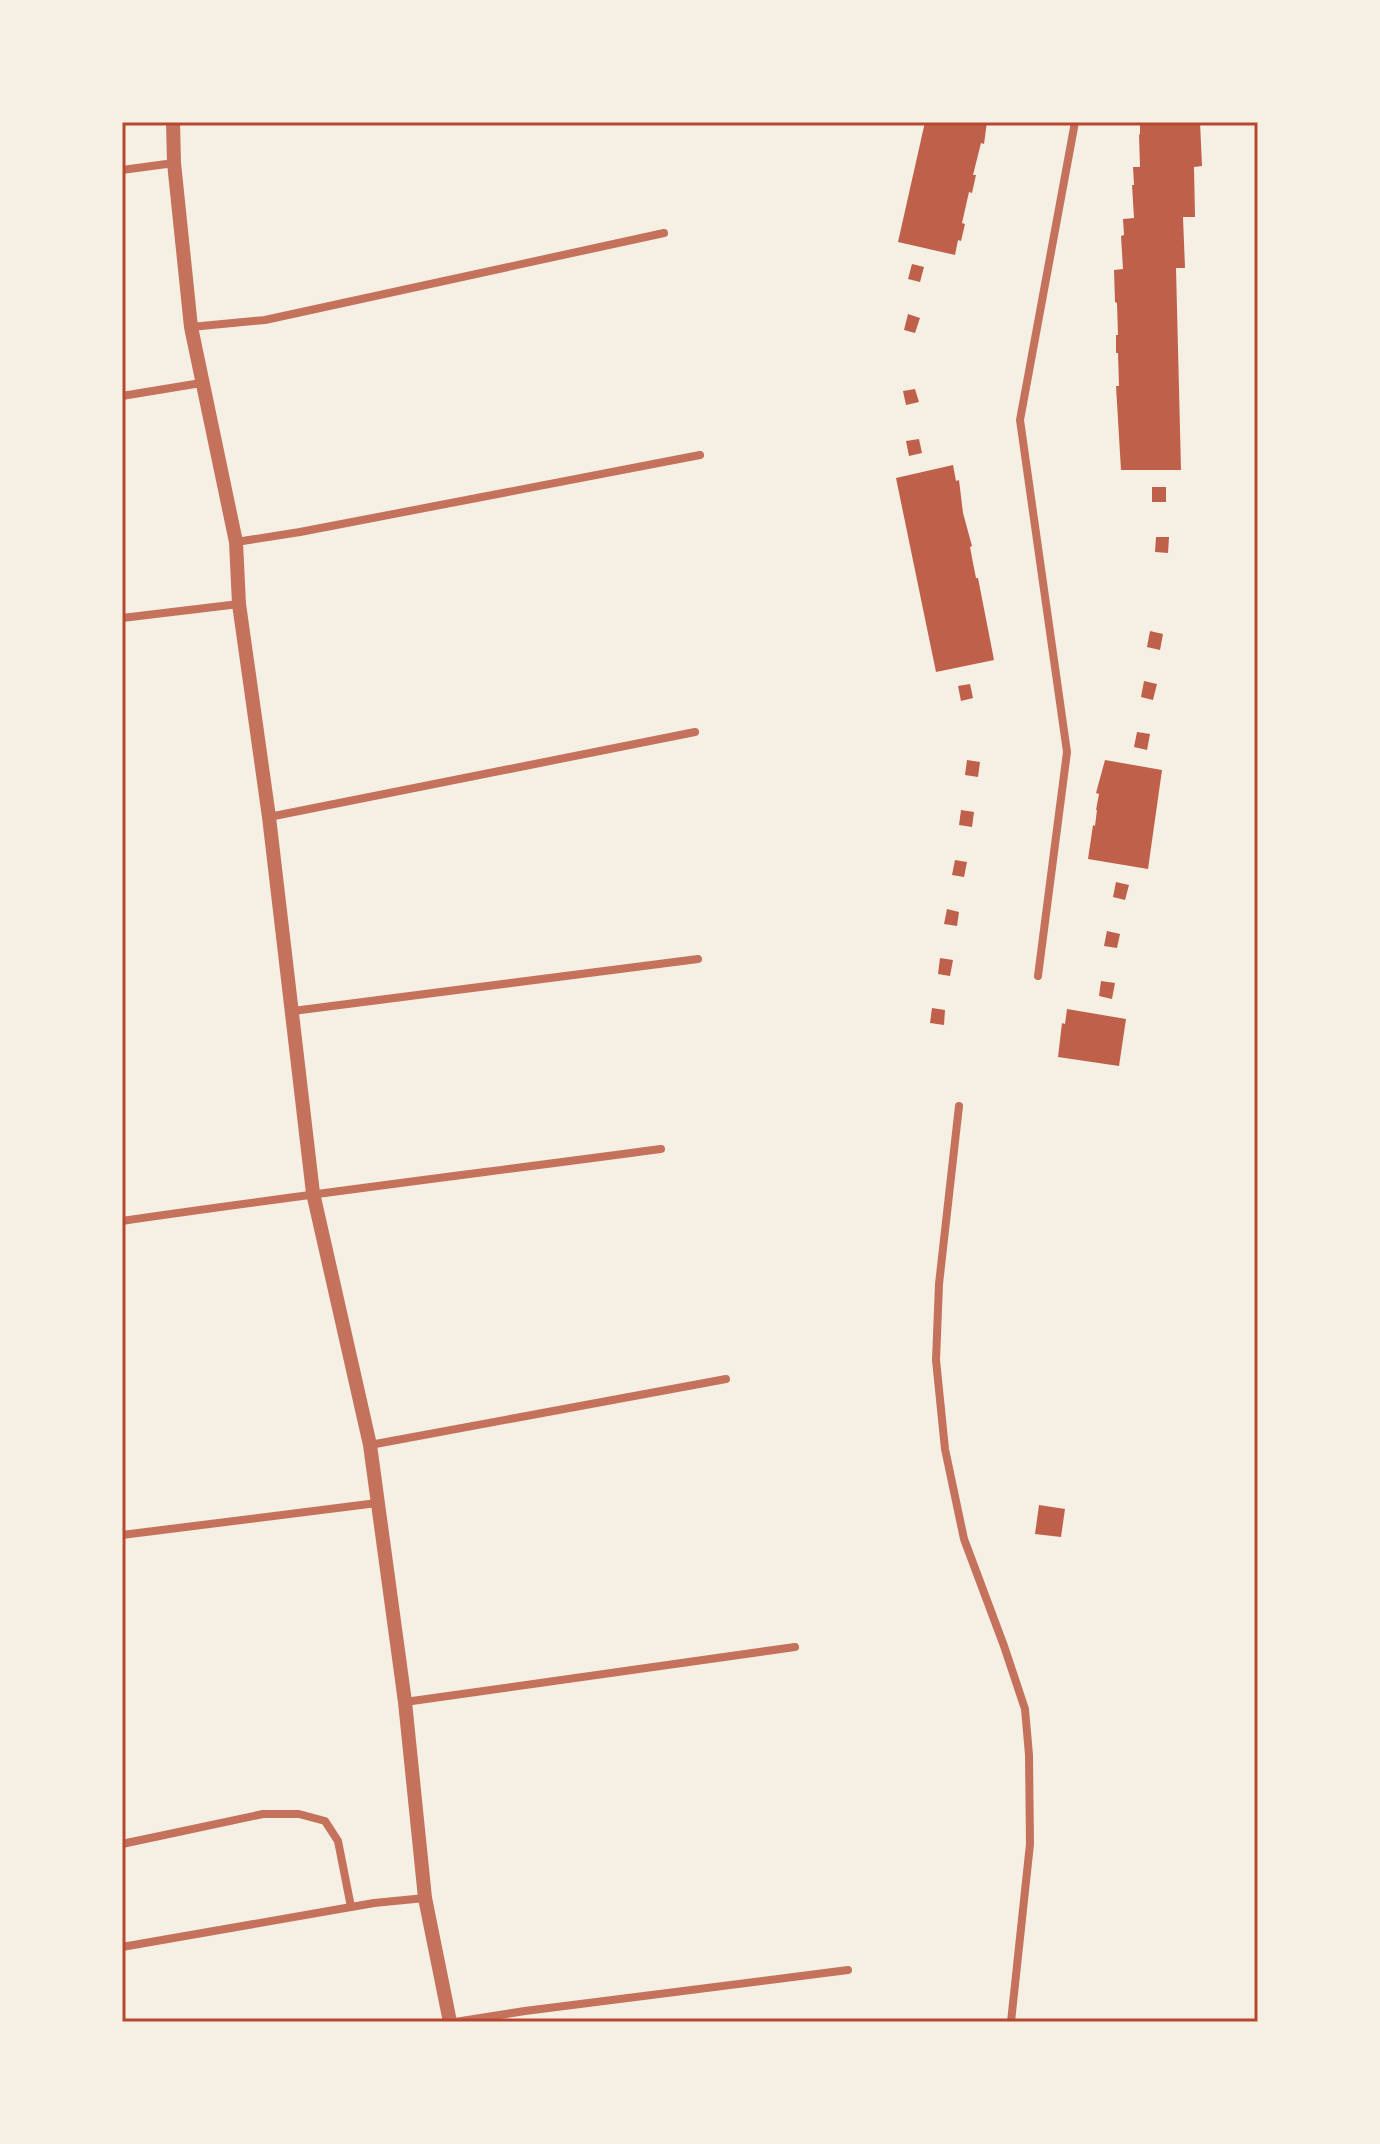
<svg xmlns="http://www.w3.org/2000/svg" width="1380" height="2144" viewBox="0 0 1380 2144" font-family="'Public Sans',sans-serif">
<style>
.building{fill:#bf614a}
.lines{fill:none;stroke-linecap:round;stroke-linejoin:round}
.minor{stroke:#c5725c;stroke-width:8}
.tertiary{stroke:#c5725c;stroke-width:14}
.neatline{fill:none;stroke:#b5482f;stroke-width:3}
</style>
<rect width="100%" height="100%" fill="#f6efe4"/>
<g class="building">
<path d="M925 122H987L984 144 981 143 973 175H976L972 193 969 192 962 223 965 224 961 241 958 240 955 255 898 242Z"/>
<path d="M1140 122H1200L1202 166 1194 167 1195 217H1183L1185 268H1176L1181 470H1121L1116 386H1119L1118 353H1116V335H1118L1117 303 1115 302 1114 270 1123 269 1121 236 1124 235 1123 219 1134 218 1132 185H1134L1133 167H1140L1139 134 1140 135Z"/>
<path d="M912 264 924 267 920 282 908 279Z"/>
<path d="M908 314 920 318 915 333 904 330Z"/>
<path d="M915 389 919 402 906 405 903 391Z"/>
<path d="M919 439 922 453 909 456 906 441Z"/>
<path d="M953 465 956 481 959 480 963 513 972 546 970 547 973 563 976 578H978L994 660 936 672 896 478Z"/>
<rect x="1152" y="487" width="14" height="15"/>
<path d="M1156 537H1169L1168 553 1155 552Z"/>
<path d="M1150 631 1163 634 1160 650 1147 647Z"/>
<path d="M1144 681 1157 684 1153 700 1141 697Z"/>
<path d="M970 684 973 698 961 701 958 686Z"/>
<path d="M1137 732 1150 734 1147 750 1134 747Z"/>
<path d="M967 760 980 762 978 777 965 775Z"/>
<path d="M1105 760 1162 770 1148 869 1088 859 1093 825 1095 826 1097 810H1096L1099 794 1096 793Z"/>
<path d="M961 810 974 812 972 827 959 825Z"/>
<path d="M955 860 967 862 964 877 952 875Z"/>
<path d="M1116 882 1129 885 1125 900 1113 897Z"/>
<path d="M947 909 959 912 957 926 944 924Z"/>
<path d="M1107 931 1120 934 1117 948 1104 946Z"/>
<path d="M940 958 953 960 950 976 938 974Z"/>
<path d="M1101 981 1115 983 1112 999 1099 996Z"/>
<path d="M932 1008 945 1010 944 1025 930 1023Z"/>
<path d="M1067 1009 1126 1019 1119 1066 1058 1057 1062 1023 1065 1024Z"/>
<path d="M1039 1505 1065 1509 1061 1537 1035 1534Z"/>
</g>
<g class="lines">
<g class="minor">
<path d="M122 170 174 163"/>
<path d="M191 327 265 320 664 233"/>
<path d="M122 396 201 383"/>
<path d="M236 542 300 532 700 455"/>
<path d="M122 618 239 604"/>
<path d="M269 817 695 732"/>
<path d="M1038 976 1067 752 1020 420 1075 122"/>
<path d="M293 1011 698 959"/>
<path d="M959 1106 939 1284 936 1360 945 1449 964 1539 1004 1646 1025 1709 1029 1755 1030 1844 1011 2022"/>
<path d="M122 1221C301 1195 481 1173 661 1149"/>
<path d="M370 1445 726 1379"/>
<path d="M122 1535 377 1503"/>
<path d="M405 1702 795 1647"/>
<path d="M122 1844 263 1814H299L325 1821 338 1841 351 1907"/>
<path d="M122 1947 374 1903 425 1898"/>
<path d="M455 2022 525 2011 848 1970"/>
</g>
<path class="tertiary" d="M173 122 174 163 191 327 236 542 239 604 269 817 313 1193 370 1445 405 1702 425 1898 450 2022"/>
</g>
<rect width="1380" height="2144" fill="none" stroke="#f6efe4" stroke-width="248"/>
<rect x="124" y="124" width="1132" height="1896" class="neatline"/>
</svg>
